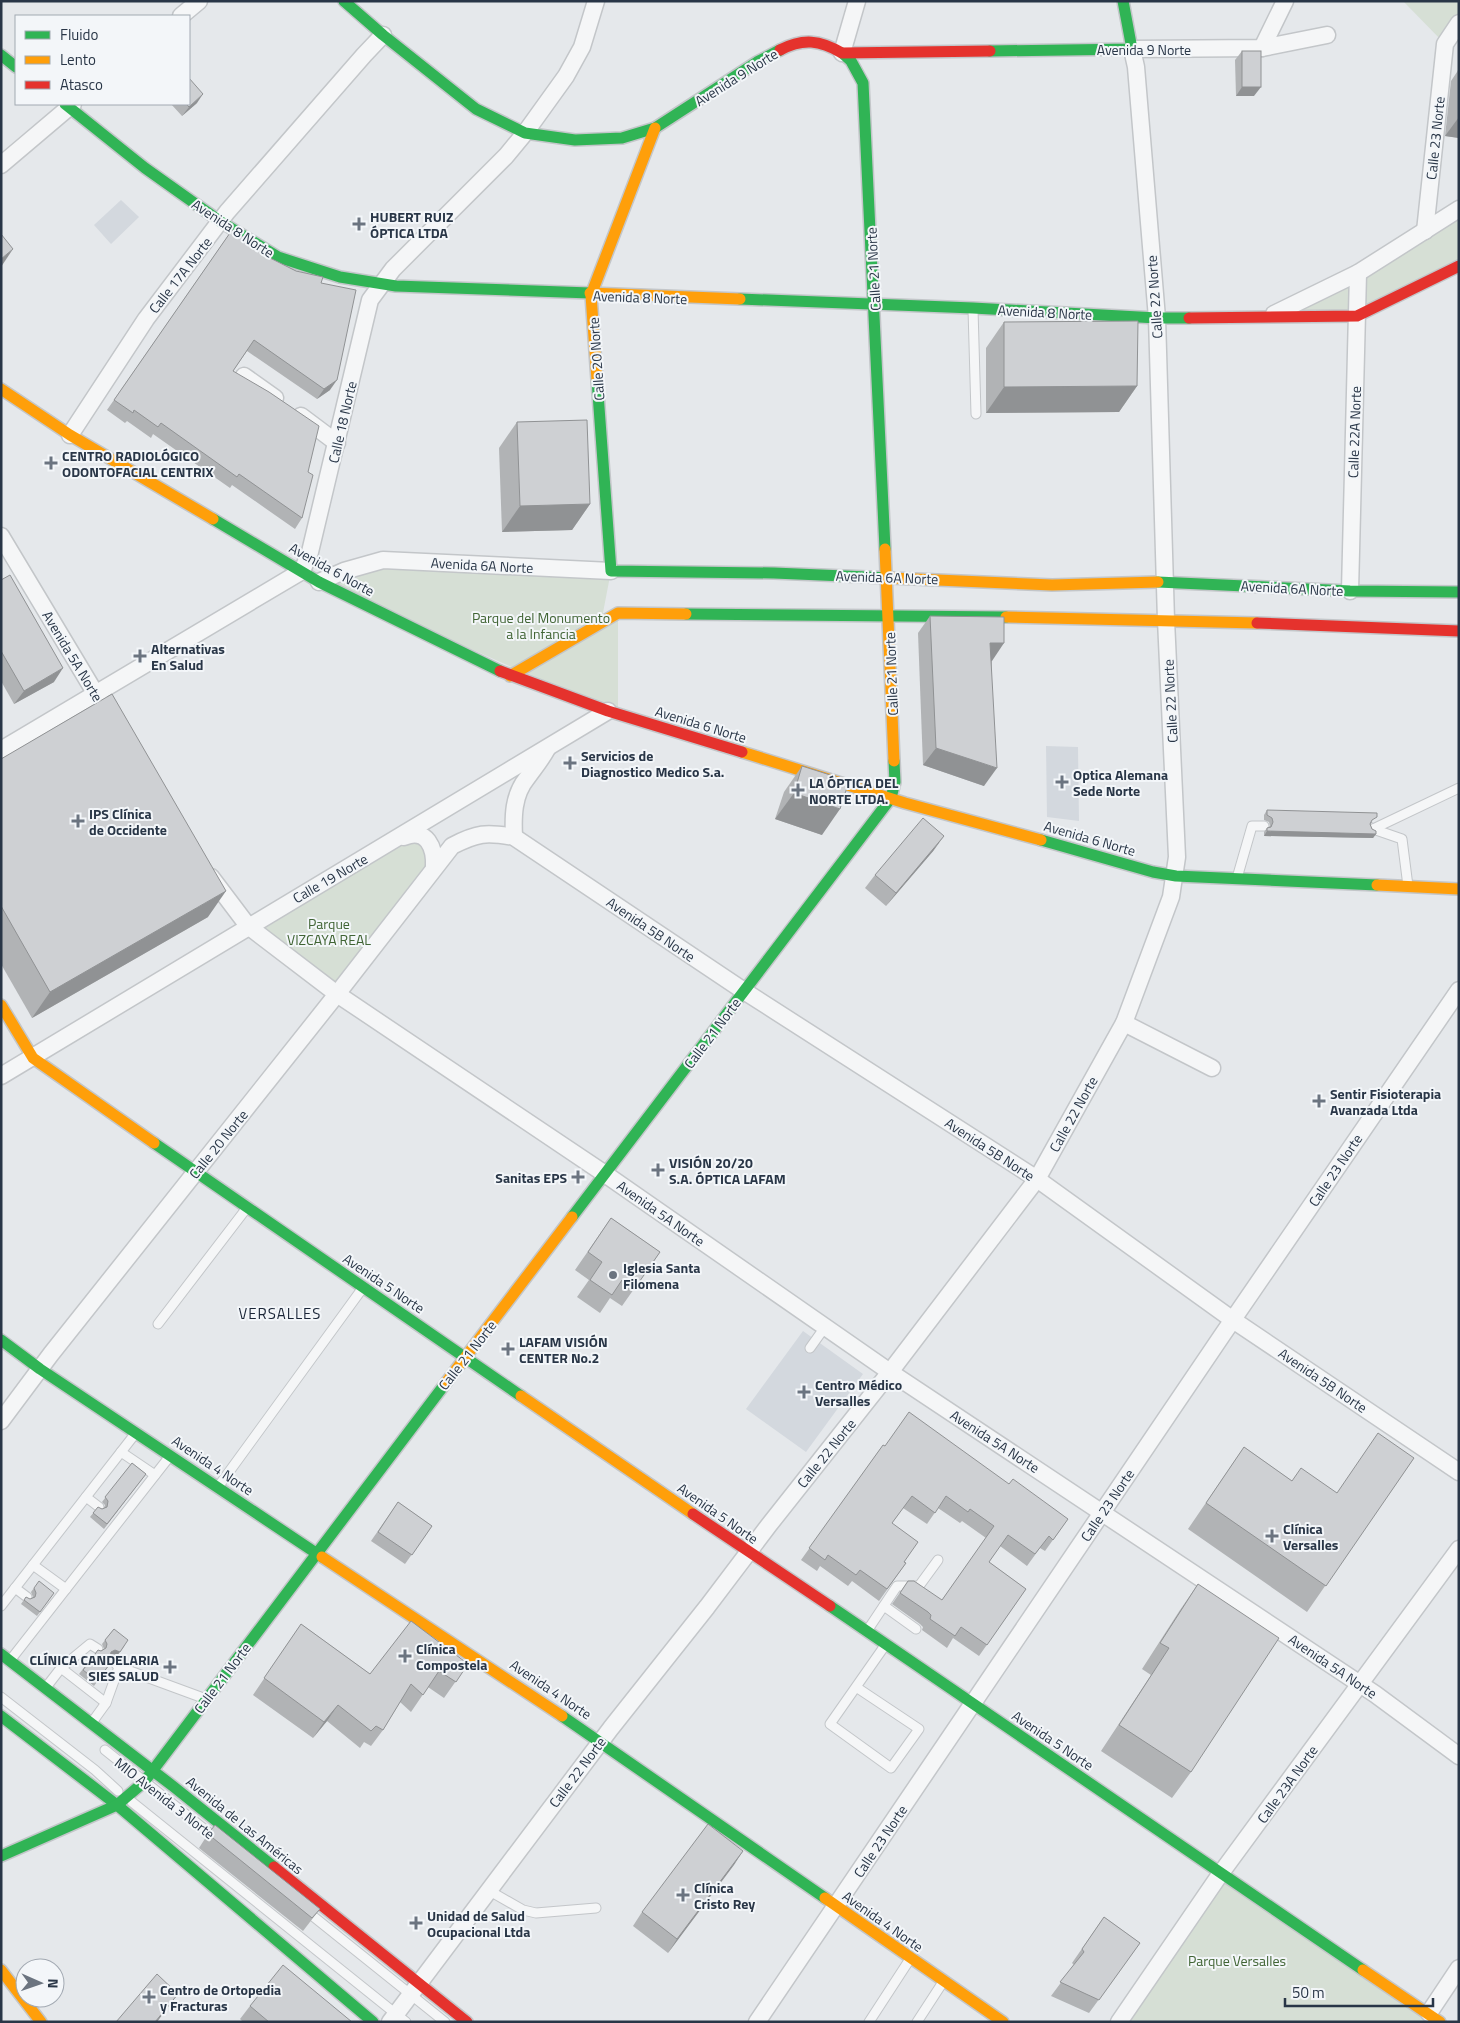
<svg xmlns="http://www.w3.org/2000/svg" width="1460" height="2023" viewBox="0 0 1460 2023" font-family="'Titillium Web',sans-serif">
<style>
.built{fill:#d3d8de}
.green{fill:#d6dfd5}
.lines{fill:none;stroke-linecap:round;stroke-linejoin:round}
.lane-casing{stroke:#c3c6c9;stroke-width:11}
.street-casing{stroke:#c3c6c9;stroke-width:19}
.fast-casing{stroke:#c3c6c9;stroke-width:14}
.slow-casing{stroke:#c3c6c9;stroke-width:14}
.jam-casing{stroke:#c3c6c9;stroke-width:14}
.lane{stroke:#f5f6f7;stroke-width:9}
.street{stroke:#f5f6f7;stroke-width:16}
.fast{stroke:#30b455;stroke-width:11}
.slow{stroke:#ff9f0a;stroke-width:11}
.jam{stroke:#e5322d;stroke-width:11}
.wall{fill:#b1b3b5}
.shaded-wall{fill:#909294}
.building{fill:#ced0d3;stroke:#909294}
.poi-dot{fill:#6b7480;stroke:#f3f6f9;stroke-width:2}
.labels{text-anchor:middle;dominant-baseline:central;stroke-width:4;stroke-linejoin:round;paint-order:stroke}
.street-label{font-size:14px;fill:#293647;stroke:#f3f6f9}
.poi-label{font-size:14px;font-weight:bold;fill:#293647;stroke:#f3f6f9;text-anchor:start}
.park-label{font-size:14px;fill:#406434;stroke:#f3f6f9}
.neighbourhood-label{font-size:15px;letter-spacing:1px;fill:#1b2638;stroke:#f3f6f9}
</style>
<rect width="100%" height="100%" fill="#e5e8eb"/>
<g class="built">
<path d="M121 200 139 217 111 244 94 225Z"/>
<path d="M1046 746 1078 747 1079 821 1047 817Z"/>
<path d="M803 1331 863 1374 806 1452 746 1409Z"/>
</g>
<g class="green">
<path d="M1403 1H1459V23L1445 44Z"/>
<path d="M1459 209V266L1357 316H1269Z"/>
<path d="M383 560 611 571 601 623 618 613V714L319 582Z"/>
<path d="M422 836 434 867 337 994 248 926 395 841Z"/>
<path d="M1221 1873 1440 2022H1119Z"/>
</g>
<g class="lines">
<defs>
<g id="lane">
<path d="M973 309 976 414"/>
<path d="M1373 829 1459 788"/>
<path d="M1373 829 1402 839 1408 886"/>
<path d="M1237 878 1252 826H1264"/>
<path d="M158 1324 246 1209"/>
<path d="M810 1348 825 1327"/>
<path d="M121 1452 155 1475"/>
<path d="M218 1487 362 1289"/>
<path d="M86 1497 99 1507"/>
<path d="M33 1565 66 1589"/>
<path d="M15 1588 27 1597"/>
<path d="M1 1606 135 1434"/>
<path d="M884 1606 916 1629"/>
<path d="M867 1631 897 1586H919L938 1560"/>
<path d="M12 1658 170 1456"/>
<path d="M119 1667 206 1699"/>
<path d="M61 1668 106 1703"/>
<path d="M47 1686 61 1668 90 1644 98 1649"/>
<path d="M856 1687 919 1729 891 1768 830 1724 886 1644"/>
<path d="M1 1697 95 1770 118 1791"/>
<path d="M93 1721 106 1703 119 1667 113 1661"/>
<path d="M105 1750 218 1840"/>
<path d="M132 1802 406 2022"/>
<path d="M488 1890 523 1910 536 1913 596 1908"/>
<path d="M304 1909 445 2022"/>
<path d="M869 2022 910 1959"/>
<path d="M917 2022 943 1982"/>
</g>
<g id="street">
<path d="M181 16 199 1"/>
<path d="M1262 48 1285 1"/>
<path d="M842 53 857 1"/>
<path d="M1 165 73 104"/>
<path d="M1425 231 1445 44 1459 23"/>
<path d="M1274 314 1358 273 1459 209"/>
<path d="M244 376 275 398"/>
<path d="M301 416 337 443"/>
<path d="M70 435 146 319 227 212 364 55 383 35"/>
<path d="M1 536 112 721"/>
<path d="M319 582 344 571 383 560 611 571"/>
<path d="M1350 591 1358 273"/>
<path d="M1 750 302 571 310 552 370 300 393 269 506 156 525 133 566 76 582 47 596 1"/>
<path d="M404 837C427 827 435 848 434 867"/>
<path d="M514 837C513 817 513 795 527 778 534 768 541 760 547 749"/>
<path d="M211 877 248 926 337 994 605 1174 890 1372 1375 1694 1459 1756"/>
<path d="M1124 1023 1212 1068"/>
<path d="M1 1076 608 711"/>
<path d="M1 1421 51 1354 337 994 452 846C477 833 486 832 514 837L744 991 1037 1179 1233 1320 1459 1472"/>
<path d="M1429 2013 1459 1968"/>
<path d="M390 2022 611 1728 707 1607 769 1525 890 1372 1037 1179 1124 1023 1171 897 1177 857 1166 620 1157 318 1136 67 1132 49 1262 48 1327 35"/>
<path d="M757 2022 1223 1334 1459 990"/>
<path d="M1119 2022 1221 1873 1459 1549"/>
</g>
<g id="fast">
<path d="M344 1 383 35 476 109 525 133 575 140 622 138 655 128 757 62 780 50"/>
<path d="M990 51 1132 49 1123 1"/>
<path d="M842 53 851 61 863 83 885 549"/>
<path d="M1 55 16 67"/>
<path d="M65 104 145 168 221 222 278 257 340 277 396 286 590 293"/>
<path d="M740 299 973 308 1157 318H1189"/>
<path d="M597 380 611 571 774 573 891 578"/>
<path d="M213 519 319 582 500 671"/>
<path d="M1158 582 1350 591 1459 592"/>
<path d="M686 614 1006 617"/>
<path d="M1041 840 1153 872 1176 876 1377 885"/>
<path d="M154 1143 521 1396"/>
<path d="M572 1217 891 798 895 782 894 761"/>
<path d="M1 1340 40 1369 322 1557"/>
<path d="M830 1606 1363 1970"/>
<path d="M1 1654 174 1787 274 1867"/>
<path d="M1 1716 117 1805 373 2022"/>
<path d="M562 1716 825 1898"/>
<path d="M1 1856 117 1805 144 1782 445 1384"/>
</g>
<g id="slow">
<path d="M590 293 740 299"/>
<path d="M597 380 591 295 655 128"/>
<path d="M1 389 70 435 213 519"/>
<path d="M885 549 894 761"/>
<path d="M891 578 1052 585 1158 582"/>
<path d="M1006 617 1257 623"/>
<path d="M510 676 618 613 686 614"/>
<path d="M742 752 905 803 1041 840"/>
<path d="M1377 885 1459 889"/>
<path d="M1 1005 33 1058 154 1143"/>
<path d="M445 1384 572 1217"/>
<path d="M521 1396 693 1514"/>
<path d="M322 1557 562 1716"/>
<path d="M825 1898 1003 2022"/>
<path d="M1 1970 41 2022"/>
<path d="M1363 1970 1440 2022"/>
</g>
<g id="jam">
<path d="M780 50C803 38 820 40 842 53L990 51"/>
<path d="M1189 318 1357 316 1459 266"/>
<path d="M1257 623 1459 631"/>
<path d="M500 671 608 711 742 752"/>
<path d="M693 1514 830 1606"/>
<path d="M274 1867 467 2022"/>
</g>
</defs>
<use href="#lane" class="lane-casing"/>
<use href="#street" class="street-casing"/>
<use href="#fast" class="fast-casing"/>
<use href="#slow" class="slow-casing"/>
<use href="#jam" class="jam-casing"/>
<use href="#lane" class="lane"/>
<use href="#street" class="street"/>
<use href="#fast" class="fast"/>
<use href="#slow" class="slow"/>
<use href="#jam" class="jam"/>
</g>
<g class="wall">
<path d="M1242 51 1254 96H1236L1235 60Z"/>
<path d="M1459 68V138L1445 136 1451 81 1457 72Z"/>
<path d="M197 103 182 116 171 104H189Z"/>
<path d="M232 230 268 257 321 283 330 390 317 399 247 351 233 371 308 472 302 518 295 529 232 485 230 488 153 434 151 438 127 421 125 423 107 410Z"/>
<path d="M1004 322 1137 386 1119 412 986 413V348Z"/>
<path d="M517 422 590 504 572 530 502 532 499 448Z"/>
<path d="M1 580 54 682 14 704 1 681Z"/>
<path d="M930 616 992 661 984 786 923 765 918 633Z"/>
<path d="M1 759 208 917 32 1018 1 964Z"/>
<path d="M802 766 822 835 775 819 784 792Z"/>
<path d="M1267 810 1373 822 1370 824 1372 829 1376 834 1373 838 1264 836V832L1267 828 1270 826 1269 822 1264 820V815Z"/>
<path d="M934 850 886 906 865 888 875 875Z"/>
<path d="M611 1218 660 1252 622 1306 610 1298 600 1313 577 1297 589 1280 575 1270Z"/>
<path d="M883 1445 885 1446 1009 1484 1068 1519 1045 1551 1040 1548 1027 1566 1000 1546 989 1562 1026 1589 979 1656 953 1638 947 1648 922 1630 923 1627 920 1624 892 1604 908 1581 942 1600 986 1538 962 1521 960 1523 938 1508 927 1524 903 1508 892 1523 904 1562 906 1563 879 1601 852 1581 848 1586 820 1566 817 1571 801 1560Z"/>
<path d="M1244 1447 1292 1481 1337 1493 1414 1458 1307 1612 1188 1529Z"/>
<path d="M132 1463 146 1474 104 1529 90 1517 98 1507 102 1509 104 1508 105 1505 102 1502Z"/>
<path d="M398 1502 432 1526 405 1564 371 1541Z"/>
<path d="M1198 1584 1191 1772 1172 1798 1101 1751 1151 1675 1142 1669 1180 1610Z"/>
<path d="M34 1588 54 1593 37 1616 21 1604 26 1597 30 1599 33 1597 31 1592Z"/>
<path d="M301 1624 370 1674 468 1664 444 1698 428 1687 411 1712 400 1702 383 1730 371 1746 364 1742 360 1748 327 1721 313 1738 253 1695Z"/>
<path d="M114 1629 117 1656 112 1655 111 1656 110 1658 112 1661 94 1686 79 1674 98 1650 101 1651 104 1649 102 1644Z"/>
<path d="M208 1834 320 1909 303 1931 199 1848Z"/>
<path d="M743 1851 668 1953 633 1926 642 1912Z"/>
<path d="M1104 1917 1140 1943 1089 2013 1051 1996 1074 1965 1072 1963Z"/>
<path d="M250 2006 352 2022H243L240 2019Z"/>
</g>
<g class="shaded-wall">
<path d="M1242 87H1261L1254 96H1236Z"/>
<path d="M203 94 197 103 182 116 189 107Z"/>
<path d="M1459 117V138L1445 136Z"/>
<path d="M13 249 1 267V259Z"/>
<path d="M337 380 330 390 317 399 324 389Z"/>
<path d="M1137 386 1119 412 986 413 1004 387Z"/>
<path d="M590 504 572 530 502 532 520 506Z"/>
<path d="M990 643H1004L992 661 978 660Z"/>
<path d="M63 668 54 682 14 704 24 691Z"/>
<path d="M936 748 997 768 984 786 923 765Z"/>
<path d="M794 793 840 809 822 835 775 819Z"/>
<path d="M1267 831 1376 834 1373 838 1264 836Z"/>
<path d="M944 836 934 850 886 906 896 893Z"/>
<path d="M226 891 208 917 32 1018 50 992Z"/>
<path d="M125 1645 117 1656 112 1655 108 1657 111 1652Z"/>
<path d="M338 1705 327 1721 313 1738 324 1722Z"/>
<path d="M743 1851 734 1865 668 1953 677 1939Z"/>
<path d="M178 1994 168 2007 157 2022H155Z"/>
</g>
<g class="building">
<rect x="1242" y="51" width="19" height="36"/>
<path d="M189 78 203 94 189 107 186 104H189Z"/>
<path d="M232 230 270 254 268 257 296 271 323 277 321 283 356 290 337 380 324 389 254 340 233 371 269 392 319 426 308 472 313 475 302 518 239 474 237 477 161 423 158 427 134 410 133 413 114 400Z"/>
<path d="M1 234 13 249 1 259Z"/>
<path d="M1138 321 1137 386 1004 387V322Z"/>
<path d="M587 420 590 504 520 506 517 422Z"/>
<path d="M10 575 63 668 24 691 1 651V580Z"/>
<path d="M930 616 1004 617V643H990L997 768 936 748Z"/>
<path d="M112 694 226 891 50 992 1 906V759Z"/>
<path d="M802 766 849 781 840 809 794 793Z"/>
<path d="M1267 810 1377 813V817L1372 820 1370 824 1372 829 1376 831V834L1267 831V828L1271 827 1273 822 1272 818 1267 815Z"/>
<path d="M923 818 944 836 896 893 875 875Z"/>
<path d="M611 1218 660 1252 635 1288 622 1280 612 1295 590 1280 602 1262 588 1252Z"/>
<path d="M909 1412 1009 1484 1013 1479 1068 1519 1053 1540 1049 1536 1035 1554 1008 1535 989 1562 1026 1589 987 1645 961 1627 955 1636 930 1619 931 1615 928 1612 900 1593 908 1581H914L942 1600 994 1526 970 1509 968 1512 946 1496 935 1513 912 1496 892 1523 918 1542 904 1562 906 1563 887 1589 860 1570 856 1575 828 1555 825 1560 809 1548 883 1445 885 1446Z"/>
<path d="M1378 1433 1414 1458 1326 1586 1206 1503 1244 1447 1292 1481 1301 1468 1337 1493Z"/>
<path d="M132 1463 146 1474 107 1524 93 1513 98 1507 102 1509 107 1507 108 1501 105 1497Z"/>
<path d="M398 1502 432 1526 412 1555 378 1532Z"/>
<path d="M39 1581 54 1593 40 1612 24 1600 26 1597 30 1599 35 1597 36 1593 34 1588Z"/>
<path d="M1198 1584 1279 1638 1191 1772 1119 1725 1169 1648 1160 1643Z"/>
<path d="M411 1621 468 1664 456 1682 439 1671 423 1695 411 1684 383 1730 376 1726 371 1731 338 1705 324 1722 264 1678 301 1624 370 1674Z"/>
<path d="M114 1629 128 1640 120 1652 115 1650 111 1652 110 1658 112 1661 97 1681 83 1670 98 1650 101 1651 106 1648 107 1644 105 1640Z"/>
<path d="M708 1824 743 1851 677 1939 642 1912Z"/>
<path d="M215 1825 320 1909 312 1918 208 1834Z"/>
<path d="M1104 1917 1140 1943 1099 2000 1060 1982 1084 1952 1082 1949Z"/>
<path d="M283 1965 352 2022H269L250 2006Z"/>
<path d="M157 1974 178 1994 155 2022H116Z"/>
</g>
<g class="poi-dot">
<path d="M356.5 216.5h5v5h5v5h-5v5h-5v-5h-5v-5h5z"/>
<path d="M48.5 455.5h5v5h5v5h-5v5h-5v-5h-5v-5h5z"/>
<path d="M137.5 648.5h5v5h5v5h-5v5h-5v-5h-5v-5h5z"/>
<path d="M567.5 755.5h5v5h5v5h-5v5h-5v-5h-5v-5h5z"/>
<path d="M1059.5 774.5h5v5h5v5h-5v5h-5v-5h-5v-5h5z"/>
<path d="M795.5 782.5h5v5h5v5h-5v5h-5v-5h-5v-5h5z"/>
<path d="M75.5 813.5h5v5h5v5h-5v5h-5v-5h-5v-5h5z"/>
<path d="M1316.5 1093.5h5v5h5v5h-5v5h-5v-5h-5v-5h5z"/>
<path d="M655.5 1162.5h5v5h5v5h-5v5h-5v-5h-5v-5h5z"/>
<path d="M575.5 1169.5h5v5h5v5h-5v5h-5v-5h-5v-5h5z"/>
<circle cx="613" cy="1275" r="5"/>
<path d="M505.5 1341.5h5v5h5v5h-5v5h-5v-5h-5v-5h5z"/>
<path d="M801.5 1384.5h5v5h5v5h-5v5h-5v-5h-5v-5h5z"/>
<path d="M1269.5 1528.5h5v5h5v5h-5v5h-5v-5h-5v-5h5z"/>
<path d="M402.5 1648.5h5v5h5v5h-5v5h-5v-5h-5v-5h5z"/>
<path d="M167.5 1659.5h5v5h5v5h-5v5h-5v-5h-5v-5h5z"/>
<path d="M680.5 1887.5h5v5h5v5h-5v5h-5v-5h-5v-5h5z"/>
<path d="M413.5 1915.5h5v5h5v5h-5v5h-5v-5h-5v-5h5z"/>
<path d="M146.5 1989.5h5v5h5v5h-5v5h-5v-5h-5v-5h5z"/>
</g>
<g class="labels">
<g class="street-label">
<text x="1144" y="49">Avenida 9 Norte</text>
<text transform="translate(736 77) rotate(-32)">Avenida 9 Norte</text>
<text transform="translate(1435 138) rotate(-84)">Calle 23 Norte</text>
<text transform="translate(233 228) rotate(33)">Avenida 8 Norte</text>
<text transform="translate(873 269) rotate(-93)">Calle 21 Norte</text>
<text transform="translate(180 275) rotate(-52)">Calle 17A Norte</text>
<text transform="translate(640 297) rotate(2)">Avenida 8 Norte</text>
<text transform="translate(1154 297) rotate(-94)">Calle 22 Norte</text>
<text transform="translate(1045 312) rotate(3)">Avenida 8 Norte</text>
<text transform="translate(596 359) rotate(-94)">Calle 20 Norte</text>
<text transform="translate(342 422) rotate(-77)">Calle 18 Norte</text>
<text transform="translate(1354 432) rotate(-88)">Calle 22A Norte</text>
<text transform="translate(482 565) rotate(3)">Avenida 6A Norte</text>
<text transform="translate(332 569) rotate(29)">Avenida 6 Norte</text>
<text transform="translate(887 577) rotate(2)">Avenida 6A Norte</text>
<text transform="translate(1292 588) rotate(3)">Avenida 6A Norte</text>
<text transform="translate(73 656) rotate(59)">Avenida 5A Norte</text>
<text transform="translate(891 674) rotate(-92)">Calle 21 Norte</text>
<text transform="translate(1170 701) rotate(-93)">Calle 22 Norte</text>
<text transform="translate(701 724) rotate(17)">Avenida 6 Norte</text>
<text transform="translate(1090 838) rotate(16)">Avenida 6 Norte</text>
<text transform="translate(330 878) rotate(-30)">Calle 19 Norte</text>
<text transform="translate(651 929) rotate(34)">Avenida 5B Norte</text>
<text transform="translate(712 1033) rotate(-53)">Calle 21 Norte</text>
<text transform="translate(1073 1114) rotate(-61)">Calle 22 Norte</text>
<text transform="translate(218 1144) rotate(-51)">Calle 20 Norte</text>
<text transform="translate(990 1149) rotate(33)">Avenida 5B Norte</text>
<text transform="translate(1335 1170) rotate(-56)">Calle 23 Norte</text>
<text transform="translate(661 1213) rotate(35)">Avenida 5A Norte</text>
<text transform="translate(384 1283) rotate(34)">Avenida 5 Norte</text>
<text transform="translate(467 1355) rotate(-52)">Calle 21 Norte</text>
<text transform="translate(1323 1380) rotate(34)">Avenida 5B Norte</text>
<text transform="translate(995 1441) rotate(33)">Avenida 5A Norte</text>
<text transform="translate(826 1453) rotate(-51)">Calle 22 Norte</text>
<text transform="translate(213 1465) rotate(34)">Avenida 4 Norte</text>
<text transform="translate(1107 1505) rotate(-56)">Calle 23 Norte</text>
<text transform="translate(718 1513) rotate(35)">Avenida 5 Norte</text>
<text transform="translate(1333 1666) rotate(34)">Avenida 5A Norte</text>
<text transform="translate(222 1678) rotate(-53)">Calle 21 Norte</text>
<text transform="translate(551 1689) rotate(34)">Avenida 4 Norte</text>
<text transform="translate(1053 1740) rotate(34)">Avenida 5 Norte</text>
<text transform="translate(577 1772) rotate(-53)">Calle 22 Norte</text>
<text transform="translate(1287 1784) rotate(-54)">Calle 23A Norte</text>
<text transform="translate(165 1798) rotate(38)">MIO Avenida 3 Norte</text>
<text transform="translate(245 1825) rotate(39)">Avenida de Las Américas</text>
<text transform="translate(880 1841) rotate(-56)">Calle 23 Norte</text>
<text transform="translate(883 1921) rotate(35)">Avenida 4 Norte</text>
</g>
<g class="poi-label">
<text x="370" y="216">HUBERT RUIZ<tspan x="370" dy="16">ÓPTICA LTDA</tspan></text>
<text x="62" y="455">CENTRO RADIOLÓGICO<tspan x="62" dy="16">ODONTOFACIAL CENTRIX</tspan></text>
<text x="151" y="648">Alternativas<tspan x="151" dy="16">En Salud</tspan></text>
<text x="581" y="755">Servicios de<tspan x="581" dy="16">Diagnostico Medico S.a.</tspan></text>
<text x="1073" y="774">Optica Alemana<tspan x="1073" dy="16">Sede Norte</tspan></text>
<text x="809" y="782">LA ÓPTICA DEL<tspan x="809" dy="16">NORTE LTDA.</tspan></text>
<text x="89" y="813">IPS Clínica<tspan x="89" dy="16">de Occidente</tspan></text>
<text x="1330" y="1093">Sentir Fisioterapia<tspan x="1330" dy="16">Avanzada Ltda</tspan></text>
<text x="669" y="1162">VISIÓN 20/20<tspan x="669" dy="16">S.A. ÓPTICA LAFAM</tspan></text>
<text x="567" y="1177" text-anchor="end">Sanitas EPS</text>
<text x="623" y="1267">Iglesia Santa<tspan x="623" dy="16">Filomena</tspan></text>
<text x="519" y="1341">LAFAM VISIÓN<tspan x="519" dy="16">CENTER No.2</tspan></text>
<text x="815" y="1384">Centro Médico<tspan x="815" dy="16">Versalles</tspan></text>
<text x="1283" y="1528">Clínica<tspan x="1283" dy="16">Versalles</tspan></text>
<text x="416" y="1648">Clínica<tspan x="416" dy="16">Compostela</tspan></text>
<text x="159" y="1659" text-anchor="end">CLÍNICA CANDELARIA<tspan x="159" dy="16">SIES SALUD</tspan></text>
<text x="694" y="1887">Clínica<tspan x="694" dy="16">Cristo Rey</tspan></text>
<text x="427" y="1915">Unidad de Salud<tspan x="427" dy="16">Ocupacional Ltda</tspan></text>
<text x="160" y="1989">Centro de Ortopedia<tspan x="160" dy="16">y Fracturas</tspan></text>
</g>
<g class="park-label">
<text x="541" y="617">Parque del Monumento<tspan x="541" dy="16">a la Infancia</tspan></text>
<text x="329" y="923">Parque<tspan x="329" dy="16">VIZCAYA REAL</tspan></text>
<text x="1237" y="1960">Parque Versalles</text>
</g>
<g class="neighbourhood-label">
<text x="280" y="1313">VERSALLES</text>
</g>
</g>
<rect width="1460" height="2023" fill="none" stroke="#293647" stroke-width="5"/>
<rect x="15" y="15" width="175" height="90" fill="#f3f6f9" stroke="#a2a9b2"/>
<rect x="25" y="31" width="25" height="8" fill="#30b455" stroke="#a2a9b2"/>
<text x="60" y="40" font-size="15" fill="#293647">Fluido</text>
<rect x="25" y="56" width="25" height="8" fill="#ff9f0a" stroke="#a2a9b2"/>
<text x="60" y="65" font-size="15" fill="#293647">Lento</text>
<rect x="25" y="81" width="25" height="8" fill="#e5322d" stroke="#a2a9b2"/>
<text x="60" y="90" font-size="15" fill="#293647">Atasco</text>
<g transform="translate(40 1983) rotate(92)"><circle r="24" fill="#f3f6f9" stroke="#a2a9b2"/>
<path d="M0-4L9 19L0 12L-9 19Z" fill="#6b7480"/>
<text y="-8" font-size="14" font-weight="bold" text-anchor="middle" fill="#293647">N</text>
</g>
<path d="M1285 1998v8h148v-8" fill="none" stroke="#293647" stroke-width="2.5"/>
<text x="1292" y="1998" font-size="15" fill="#293647" stroke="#f3f6f9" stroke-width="4" paint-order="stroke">50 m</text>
</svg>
